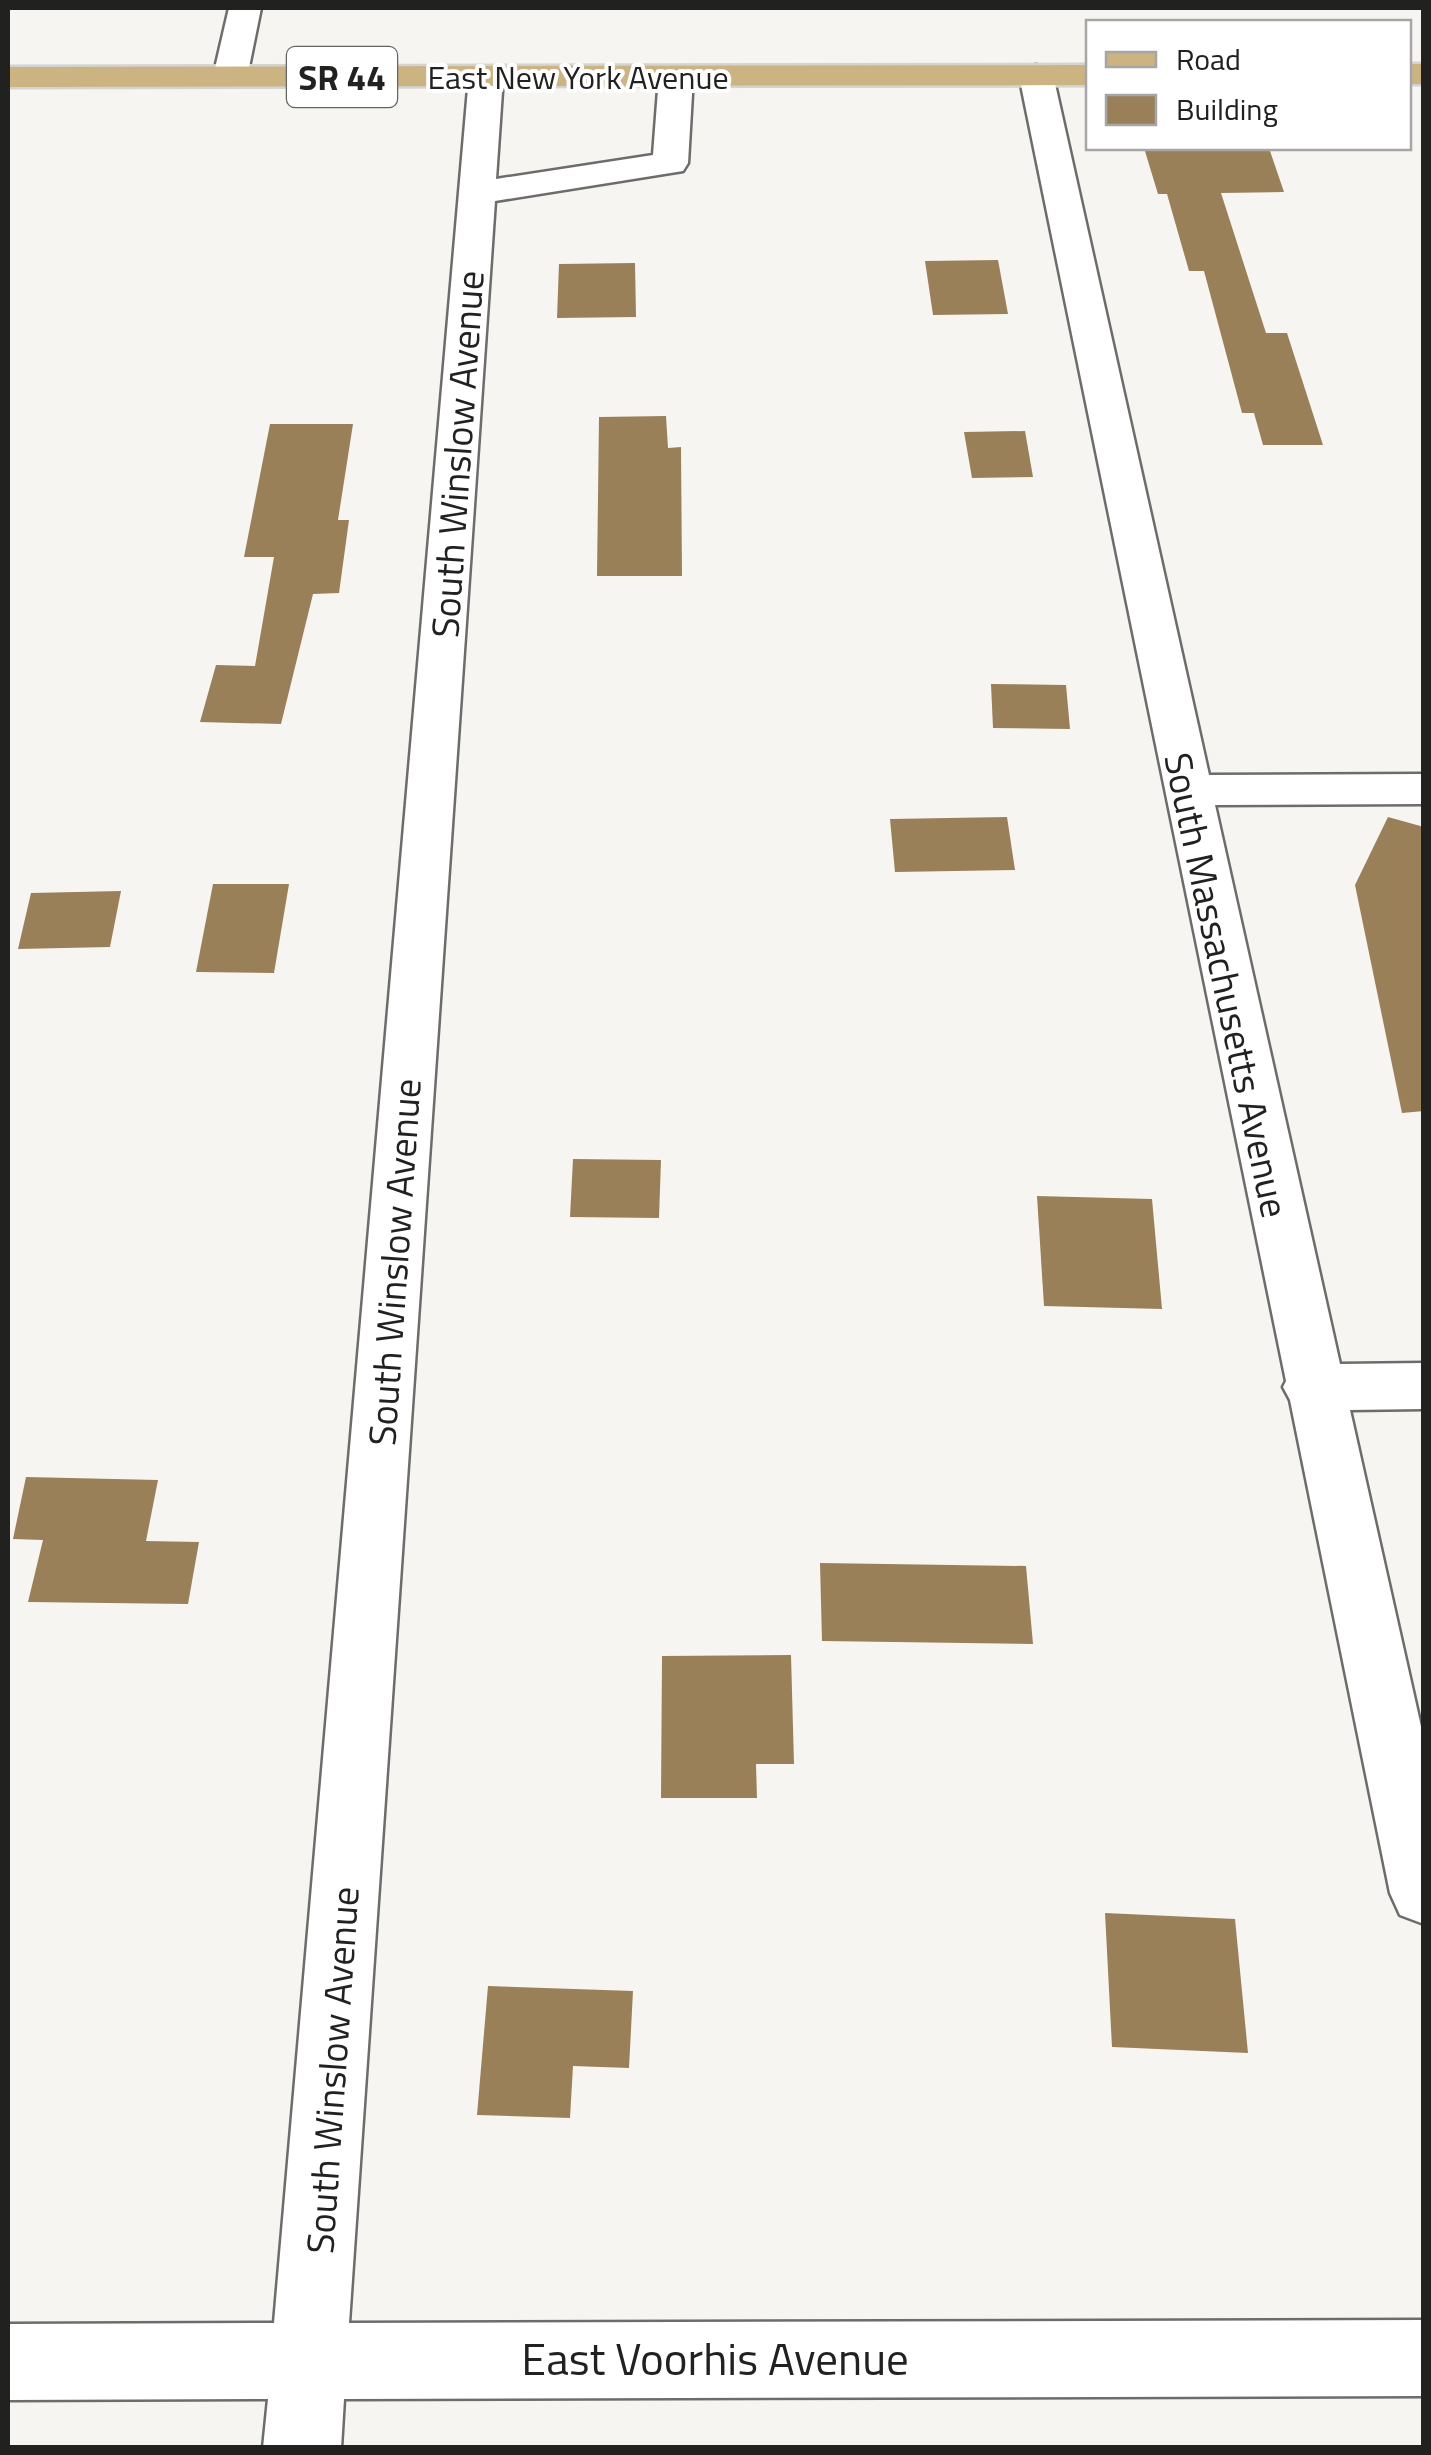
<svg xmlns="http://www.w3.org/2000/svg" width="1431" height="2455" viewBox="0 0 1431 2455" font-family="'Titillium Web',sans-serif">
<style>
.building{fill:#9a8059}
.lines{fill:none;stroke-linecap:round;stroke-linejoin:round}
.minor-casing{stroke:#6d6c6a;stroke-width:5}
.major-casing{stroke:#d3d3d2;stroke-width:5}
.minor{fill:#fff;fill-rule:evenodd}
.major{fill:#cbb382;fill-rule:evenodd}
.labels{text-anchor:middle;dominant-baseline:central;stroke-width:8;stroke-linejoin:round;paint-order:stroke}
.far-street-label{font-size:32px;fill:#212120;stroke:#fff}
.shield{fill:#fff;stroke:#646463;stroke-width:2.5}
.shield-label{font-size:35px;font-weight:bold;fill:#212120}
.street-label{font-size:38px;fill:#212120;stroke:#fff}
.near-street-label{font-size:45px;fill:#212120;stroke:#fff}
</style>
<rect width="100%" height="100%" fill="#f7f5f2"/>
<g class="building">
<path d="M1144 148H1269L1284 192 1221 193 1266 333H1287L1323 445H1263L1254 413H1242L1204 271H1189L1167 194H1158Z"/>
<path d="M998 260 1008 314 933 315 925 261Z"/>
<path d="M635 263 636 317 557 318 559 264Z"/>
<path d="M666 416 668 448 681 447 682 576H597L599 417Z"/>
<path d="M270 424H353L338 520H349L339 593 313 594 281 724 200 722 216 665 255 666 274 557H244Z"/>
<path d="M1025 431 1033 477 972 478 964 432Z"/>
<path d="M991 684 1066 685 1070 729 993 728Z"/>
<path d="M1007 817 1015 870 895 872 890 819Z"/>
<path d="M1388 817 1424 827V1111L1402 1113 1355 885Z"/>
<path d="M213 884H289L274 973 196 972Z"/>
<path d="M121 891 110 947 18 949 31 893Z"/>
<path d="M573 1159 661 1160 659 1218 570 1217Z"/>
<path d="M1037 1196 1152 1199 1162 1309 1044 1306Z"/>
<path d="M26 1477 158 1480 146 1541 199 1542 188 1604 28 1602 43 1540 13 1539Z"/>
<path d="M820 1563 1026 1566 1033 1644 822 1641Z"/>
<path d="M791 1655 794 1764H756L757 1798H661L662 1656Z"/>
<path d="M1105 1913 1235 1919 1248 2053 1112 2047Z"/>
<path d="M488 1986 633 1991 629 2068 573 2066 570 2118 477 2115Z"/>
</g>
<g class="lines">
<defs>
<g id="minor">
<path d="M229 8H261L247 77 242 84H218L213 77Z"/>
<path d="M1036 65 1048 68 1053 75 1209 775 1424 774V804L1215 805 1340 1364 1424 1363V1409L1350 1410 1424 1740V1924L1400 1915 1390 1893 1290 1400 1283 1387 1286 1381 1019 75 1024 68Z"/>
<path d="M486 67 498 70 503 77 496 179 653 155 659 77 664 70H688L693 77 688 163 683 171 495 201 349 2323 1424 2320V2396L344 2399 341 2448H263L268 2399 8 2400V2324L274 2323 469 77 474 70Z"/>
</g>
<g id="major">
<rect x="1408" y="64" width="16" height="20"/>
<path d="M1088 65V85L8 87V67Z"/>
</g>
</defs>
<use href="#minor" class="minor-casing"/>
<use href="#major" class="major-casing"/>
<use href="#minor" class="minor"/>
<use href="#major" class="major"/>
</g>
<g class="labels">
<g class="far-street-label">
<text x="578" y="77">East New York Avenue</text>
</g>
<rect class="shield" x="287" y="47" width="110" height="60" rx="8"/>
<g class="shield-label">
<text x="342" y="77">SR 44</text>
</g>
<g class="street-label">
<text transform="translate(457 454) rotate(-86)">South Winslow Avenue</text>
<text transform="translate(1227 985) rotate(78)">South Massachusetts Avenue</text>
<text transform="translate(394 1262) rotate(-86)">South Winslow Avenue</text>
<text transform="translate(332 2070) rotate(-86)">South Winslow Avenue</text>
</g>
<g class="near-street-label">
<text x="715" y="2358">East Voorhis Avenue</text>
</g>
</g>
<rect width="1431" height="2455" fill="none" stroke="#212120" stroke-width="20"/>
<rect x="1086" y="20" width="325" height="130" fill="#ffffff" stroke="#a6a6a6" stroke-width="2.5"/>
<rect x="1106" y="52" width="50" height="15" fill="#cbb382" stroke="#a6a6a6" stroke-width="2.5"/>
<text x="1176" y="70" font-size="30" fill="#212120">Road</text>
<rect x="1106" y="95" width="50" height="30" fill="#9a8059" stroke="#a6a6a6" stroke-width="2.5"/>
<text x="1176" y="120" font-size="30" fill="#212120">Building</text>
</svg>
